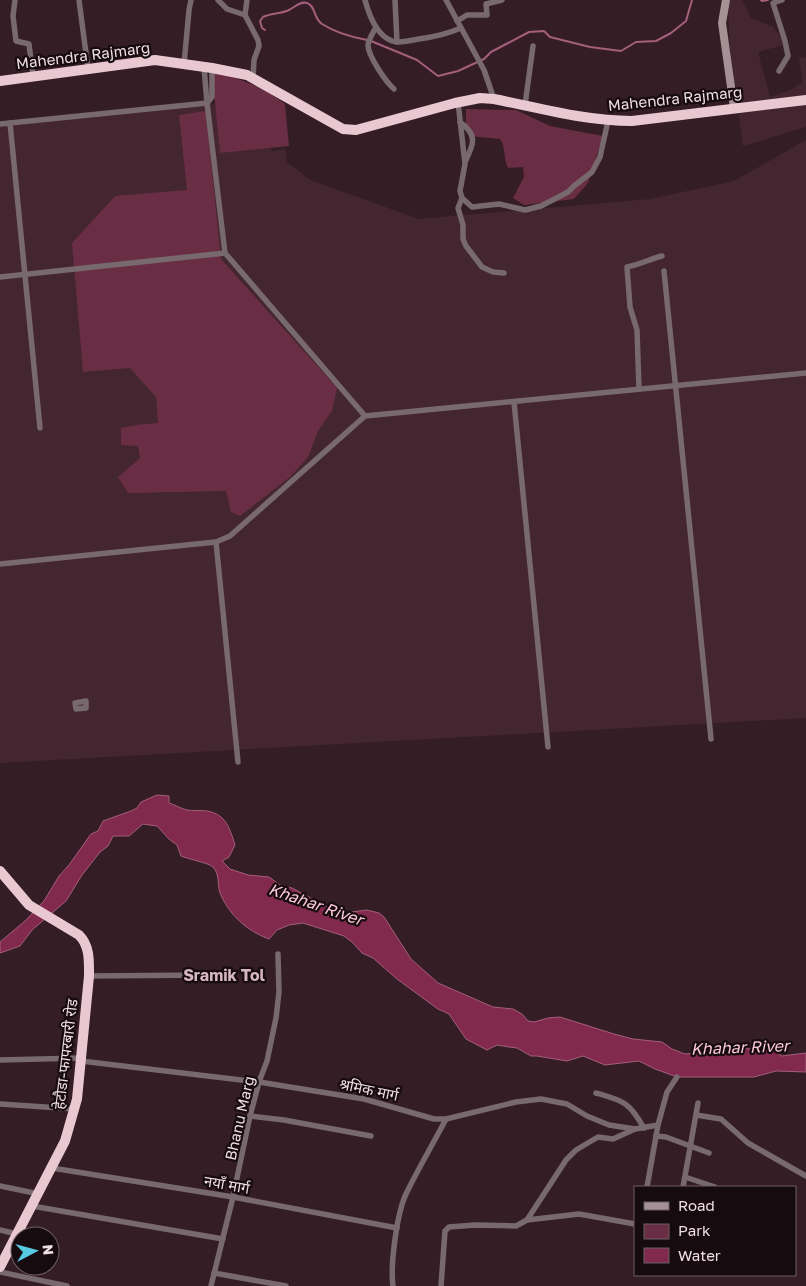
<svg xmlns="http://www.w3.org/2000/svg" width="806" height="1286" viewBox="0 0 806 1286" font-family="'Golos Text','Noto Sans Devanagari',sans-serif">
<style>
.built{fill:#442630}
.green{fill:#692e44}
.water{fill:#82294e;stroke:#a35f7b}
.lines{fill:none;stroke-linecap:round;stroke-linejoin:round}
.stream{stroke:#a35f7b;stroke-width:2}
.street{stroke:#77696d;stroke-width:5.5}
.secondary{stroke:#a59096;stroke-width:8}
.highway{stroke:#e9c8d2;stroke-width:10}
.labels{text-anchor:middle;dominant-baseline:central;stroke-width:4.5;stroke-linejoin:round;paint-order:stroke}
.street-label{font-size:15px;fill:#efdee3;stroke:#160b0f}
.water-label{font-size:16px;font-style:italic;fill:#fdc9d9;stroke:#160b0f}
.neighbourhood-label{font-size:16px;font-weight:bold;fill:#d7b7c0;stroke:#160b0f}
</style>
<rect width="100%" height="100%" fill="#351d25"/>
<g class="built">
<path d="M730 0H742L751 18 773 27 787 44 758 52 770 97 790 90 803 82 799 58 806 57V127L743 146 730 47 728 11Z"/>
<path d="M209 101 273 151 285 149 287 162 310 180 419 219 650 199 734 181 806 140V718L0 763V122Z"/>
</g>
<g class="green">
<path d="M212 73C240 77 262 87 285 104L289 146 220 153Z"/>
<path d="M466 109 516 110 550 126 603 136 588 183 574 199 524 205 513 198 524 177 523 167 508 168C503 158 506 147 500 139L470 136 466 127Z"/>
<path d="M206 111 221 259 337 388 332 411 318 431 308 457 290 477 240 516 231 512 226 491 128 493 118 477 140 458 138 446 121 445V428L136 425 158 423 156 397 130 368 83 372 72 243 115 196 187 190 179 115Z"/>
</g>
<path class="water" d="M157 795 169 796V803C175 805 182 809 187 810 193 811 200 810 207 811 226 814 230 829 235 845L229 857 222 861 230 869 248 875 269 877 280 885 292 888 333 910 344 913 367 910 379 913 384 917 411 959 438 983 493 1007 513 1009 522 1014 528 1021 534 1022 548 1018 560 1017 614 1034 633 1039 662 1042 672 1049 685 1054 741 1049 770 1048 782 1056 806 1053V1072L776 1071 754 1077H677L655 1069 639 1061 605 1065 583 1056 567 1061 537 1056H531L517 1048 509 1047 497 1045 487 1050 466 1039 449 1014 438 1009 397 979 373 958 362 953 352 942 344 936 303 923 289 925 277 930 269 939C247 931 229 915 220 893 217 884 220 874 213 867 209 863 188 859 181 856L177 845 169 839 157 826 143 824 129 836H113L108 846 100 852 82 875 66 901 32 930 20 946 0 953V942L25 921 44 901 59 876 69 865 91 834 98 831 103 821 131 811 137 808 141 802Z"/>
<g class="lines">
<g class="stream">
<path d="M761 0 762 1 768 0"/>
<path d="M265 30 262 28 260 21 263 17C271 13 281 14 289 10 295 7 300 1 307 3 316 6 313 18 322 24 336 33 351 37 367 40"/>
<path d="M371 41 417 60 438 76 458 71 484 59 491 52 529 32 544 31 550 37 590 47 621 51 636 42 656 41 671 33 686 21 692 0"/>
</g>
<g class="street">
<path d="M15 0 13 16 16 41 29 44 33 76"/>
<path d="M79 0 88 69"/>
<path d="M218 0 227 9 245 15"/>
<path d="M247 0 245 15 258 40 259 46 254 60 253 79"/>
<path d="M365 0C369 15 376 35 392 41 400 44 411 40 419 39 434 37 447 34 461 28"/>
<path d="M395 0 397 42"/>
<path d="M446 0 484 70 494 99"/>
<path d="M457 21 467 15H487L486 4 502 0"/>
<path d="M376 27C373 33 369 38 368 45 368 56 386 82 394 89"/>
<path d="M184 64 189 10 191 0"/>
<path d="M204 67 207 103 212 97V68"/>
<path d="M779 71 788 56 785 41 773 3 782 0"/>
<path d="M458 102 465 164 460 191 462 198 472 207 499 204 525 210 541 206 568 192 574 186 592 172 600 157 608 121"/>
<path d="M525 105 533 46"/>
<path d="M460 122C478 135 474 144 465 162"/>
<path d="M10 123 40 428"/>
<path d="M0 124 207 103 225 253 365 416 806 373"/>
<path d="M462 198 458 208 463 225V239L466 246 482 267 493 272 504 273"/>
<path d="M664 271 711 739"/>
<path d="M0 277 225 253"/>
<path d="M639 389 637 330 630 307 627 267C639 265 650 259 662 256"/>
<path d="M514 402 548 747"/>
<path d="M216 542 238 762"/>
<path d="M0 564 216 542 230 536 365 416"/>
<path d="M86 701V708L76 709 75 703Z"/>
<path d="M89 976 206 975"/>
<path d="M0 1060 81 1058"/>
<path d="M81 1061 259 1082 364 1099 434 1119H446L516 1102 541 1099 567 1104 587 1116 609 1125 635 1129 658 1125 667 1092 677 1077"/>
<path d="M596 1093C624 1101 629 1102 644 1128"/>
<path d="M0 1104 75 1109"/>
<path d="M696 1115 721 1119 748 1143 806 1176"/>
<path d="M250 1116 284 1120 371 1136"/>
<path d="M656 1136 666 1137 709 1153"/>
<path d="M52 1168 233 1197 397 1228"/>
<path d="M685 1177 715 1187"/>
<path d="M0 1186 39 1194"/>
<path d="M647 1187 658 1125"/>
<path d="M683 1187 698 1103"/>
<path d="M32 1206 223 1239"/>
<path d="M527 1220 579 1214 635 1224"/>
<path d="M0 1230 17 1234"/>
<path d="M0 1272 67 1286"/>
<path d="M214 1273 286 1286"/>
<path d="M211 1286 233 1197 250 1116 259 1082 267 1061 276 1018 279 992 278 954"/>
<path d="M393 1286C390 1265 397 1213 406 1194 418 1169 433 1144 446 1119"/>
<path d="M441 1286 445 1231 449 1227 475 1225 516 1226 527 1220 566 1160 576 1150 598 1137 613 1139 635 1129"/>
</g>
<path class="secondary" d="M726 0 722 23 734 108"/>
<g class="highway">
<path d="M0 81 155 60 212 68 247 75 343 129 356 130 455 103 480 98 494 99C540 108 585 121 632 121L806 100"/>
<path d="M0 871 29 905 79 935C90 946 89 961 89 976L77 1099 65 1141 0 1267"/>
</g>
</g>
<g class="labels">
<g class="street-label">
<text transform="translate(83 55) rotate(-7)">Mahendra Rajmarg</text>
<text transform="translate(675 98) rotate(-6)">Mahendra Rajmarg</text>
<text transform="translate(65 1054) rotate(-83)">हेटौडा-फापरबारी रोड</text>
<text transform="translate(369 1089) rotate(12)">श्रमिक मार्ग</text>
<text transform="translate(239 1118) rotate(-77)">Bhanu Marg</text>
<text transform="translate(227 1184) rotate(10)">नयाँ मार्ग</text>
</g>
<g class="water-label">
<text transform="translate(316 904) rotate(19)">Khahar River</text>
<text transform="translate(740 1047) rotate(-2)">Khahar River</text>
</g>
<g class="neighbourhood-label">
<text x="224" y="975">Sramik Tol</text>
</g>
</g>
<rect x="634" y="1186" width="162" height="90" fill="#160b0f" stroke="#6d5f64"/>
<rect x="644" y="1202" width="25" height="8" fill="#a59096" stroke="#6d5f64"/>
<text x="678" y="1211" font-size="15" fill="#efdee3">Road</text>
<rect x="644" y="1224" width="25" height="15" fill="#692e44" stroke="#6d5f64"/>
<text x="678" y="1236" font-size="15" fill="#efdee3">Park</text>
<rect x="644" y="1248" width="25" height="15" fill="#82294e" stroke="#6d5f64"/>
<text x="678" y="1261" font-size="15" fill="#efdee3">Water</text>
<g transform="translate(35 1251) rotate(84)"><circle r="24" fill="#160b0f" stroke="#6d5f64"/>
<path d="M0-4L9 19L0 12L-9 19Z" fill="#57c9e2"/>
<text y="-8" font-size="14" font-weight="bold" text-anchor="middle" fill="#efdee3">N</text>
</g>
</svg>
